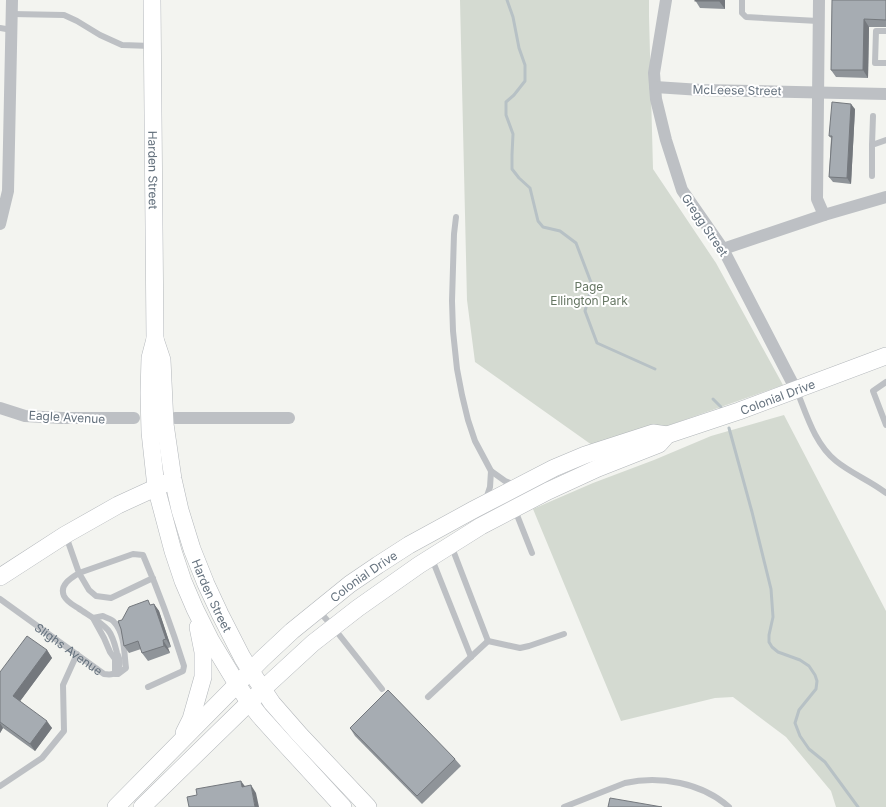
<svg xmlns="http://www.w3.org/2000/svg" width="886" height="807" viewBox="0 0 886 807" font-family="Inter,sans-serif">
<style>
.green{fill:#d4dad1}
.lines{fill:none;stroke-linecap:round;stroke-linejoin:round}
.stream{stroke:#b7c1c5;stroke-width:3}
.secondary-casing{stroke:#b2b6ba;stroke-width:18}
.lane{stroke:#bdc0c4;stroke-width:6}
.street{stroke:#bdc0c4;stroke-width:12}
.secondary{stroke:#fff;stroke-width:17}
.wall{fill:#8f9499}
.shaded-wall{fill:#74787d}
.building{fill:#a6acb2;stroke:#74787d}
.labels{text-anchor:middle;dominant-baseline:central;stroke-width:4;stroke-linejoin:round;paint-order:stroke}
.street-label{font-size:12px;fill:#65727e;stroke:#fff}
.park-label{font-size:12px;fill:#667663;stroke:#fff}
</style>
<rect width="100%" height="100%" fill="#f3f4f0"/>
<g class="green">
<path d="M460 0H649V16L653 169 716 263 783 385 599 450 475 362 467 300Z"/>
<path d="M784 415 886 611V807H836L831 791 786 737 733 697 715 698 621 721 533 509 593 483 654 460 711 436Z"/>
</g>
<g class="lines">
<g class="stream">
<path d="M507 0 513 17 519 48 525 65V81L514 95 506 102V115L513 134 512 155V169L519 178 530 188 538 221 543 227 560 231 576 243 592 285 585 311 597 343 655 369"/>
<path d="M713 399 721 407"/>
<path d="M729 428 752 512 771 589 773 617 769 635V642L772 647 778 652 800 660 809 666 815 675 817 681 816 689 799 710 795 723 800 736 809 749 825 762 858 807"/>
</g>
<defs>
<g id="secondary">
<path id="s2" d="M152 0 155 339 150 358 149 393 150 432 156 487 173 551 183 581 195 609 211 641 237 684 249 702 259 715 286 745 343 807"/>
<path id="s3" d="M155 339 162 360 165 424 173 479 180 510 192 549 206 584 220 614 242 657 250 670 272 703 300 735 368 807"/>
<path d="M0 577 65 535 118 505 166 483"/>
<path d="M184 733 191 719 203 677V652L198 627"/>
<path id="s4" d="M116 807 262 659 292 631 350 584 378 565 409 545 473 510 554 468 585 455 653 433 667 435"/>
<path id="s5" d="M142 807 263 689 313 643 358 608 419 565 481 526 548 491 598 468 659 444 667 435 739 411 886 356"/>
</g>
</defs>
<use href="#secondary" class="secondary-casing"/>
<g class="lane">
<path d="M742 0V13L746 17 818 21"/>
<path d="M12 14 64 15 77 21 100 35 122 45 151 46"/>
<path d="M0 28 12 30"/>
<path d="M886 31H876L875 63H886"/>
<path d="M872 145 873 116"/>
<path d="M872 176V145L886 140"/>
<path d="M456 217 454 234 452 301 453 331 457 369 462 395 468 420 475 441 491 471 505 481 515 485"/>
<path d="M886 382 873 391 886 425"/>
<path d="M797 391C807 416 815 444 836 461 852 474 871 481 886 493"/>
<path d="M486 499 490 487 491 471"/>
<path d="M515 510 532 553"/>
<path d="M451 545 488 641"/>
<path d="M432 559 471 657"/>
<path id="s1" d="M0 599 104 674C111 675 116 675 119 667 121 662 119 658 117 653 115 645 113 636 108 630 100 621 88 615 78 608 73 605 67 602 64 596 59 585 71 578 79 573L66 536"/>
<path d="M319 611 333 627 382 689"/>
<path d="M103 616C106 618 112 619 114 622 125 634 124 653 126 668L118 674H115V659L110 652 104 638 93 618Z"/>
<path d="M488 641 520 648 529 646 564 634"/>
<path d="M148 687 183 671 184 666C172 628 159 592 143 555L133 554 79 573 89 590 96 596 111 598 153 578"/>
<path d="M428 697 488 641"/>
<path d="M0 786 42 758 64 731 63 685 77 654"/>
<path d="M564 807 625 783C660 775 702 783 729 807"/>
</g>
<g class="street">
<path d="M666 0 654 73 656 99 666 140 682 190 723 249 796 390"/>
<path d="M819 0 817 199 824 215"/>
<path d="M655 87 701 90 886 94"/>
<path d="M0 224 8 191 12 0"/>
<path d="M723 249 824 215 886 197"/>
<path d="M0 408 25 416 62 418H134"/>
<path d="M175 418H289"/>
</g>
<use href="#secondary" class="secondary"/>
</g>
<g class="wall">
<path d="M692 0H725V9L700 8 695 0Z"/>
<path d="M832 0H886V27H869L868 78 836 77 831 70Z"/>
<path d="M855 109 851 184 833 182 829 177 831 138 829 136Z"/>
<path d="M154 604 159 611 171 647 168 648 170 653 148 661 142 653 141 649 129 653 124 646 121 629 122 620Z"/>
<path d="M47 650 52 658 20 701 52 728 35 751 3 728 0 733V672Z"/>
<path d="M350 728 455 759 461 766 422 804 355 736Z"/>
</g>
<g class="shaded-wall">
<path d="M719 0H725V9L719 1Z"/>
<path d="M864 19 869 27 868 78 863 70Z"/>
<path d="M851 104 855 109 851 184 847 178Z"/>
<path d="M154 604 159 611 171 647 166 639Z"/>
<path d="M163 640 168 648 170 653 164 646Z"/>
<path d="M47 650 52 658 18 704 13 696Z"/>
<path d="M47 721 52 728 35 751 30 744Z"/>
<path d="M0 723 3 728 0 733Z"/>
<path d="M241 781 247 789 242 787Z"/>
<path d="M251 785 256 793 259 807H255Z"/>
</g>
<g class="building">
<rect x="695" y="0" width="24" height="1"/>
<path d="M832 0H886V20L864 19 863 70H831Z"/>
<path d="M832 102 851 104 847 178 829 177 832 136H829Z"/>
<path d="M148 600 150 605 154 604 166 639 163 640 164 646 142 653 138 641 124 646 121 629 118 621 122 620 129 607Z"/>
<path d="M27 636 47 650 13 696 47 721 30 744 0 722V672Z"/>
<path d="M388 690 455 759 417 796 350 728Z"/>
<path d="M241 781 242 787 251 785 255 807H189L187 797 197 795 196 789Z"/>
<path d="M610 798 662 807H608Z"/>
</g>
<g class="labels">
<g class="street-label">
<text transform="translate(737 90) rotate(1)">McLeese Street</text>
<text stroke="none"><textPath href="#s2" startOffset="170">Harden Street</textPath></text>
<text transform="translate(705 225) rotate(56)">Gregg Street</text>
<text stroke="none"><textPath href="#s5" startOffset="767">Colonial Drive</textPath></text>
<text transform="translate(67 417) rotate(3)">Eagle Avenue</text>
<text stroke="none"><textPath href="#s4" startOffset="339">Colonial Drive</textPath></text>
<text stroke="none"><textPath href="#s3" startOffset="265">Harden Street</textPath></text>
<text stroke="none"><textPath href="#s1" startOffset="85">Slighs Avenue</textPath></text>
</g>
<g class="park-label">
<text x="589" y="286">Page<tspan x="589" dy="14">Ellington Park</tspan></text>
</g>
</g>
</svg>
